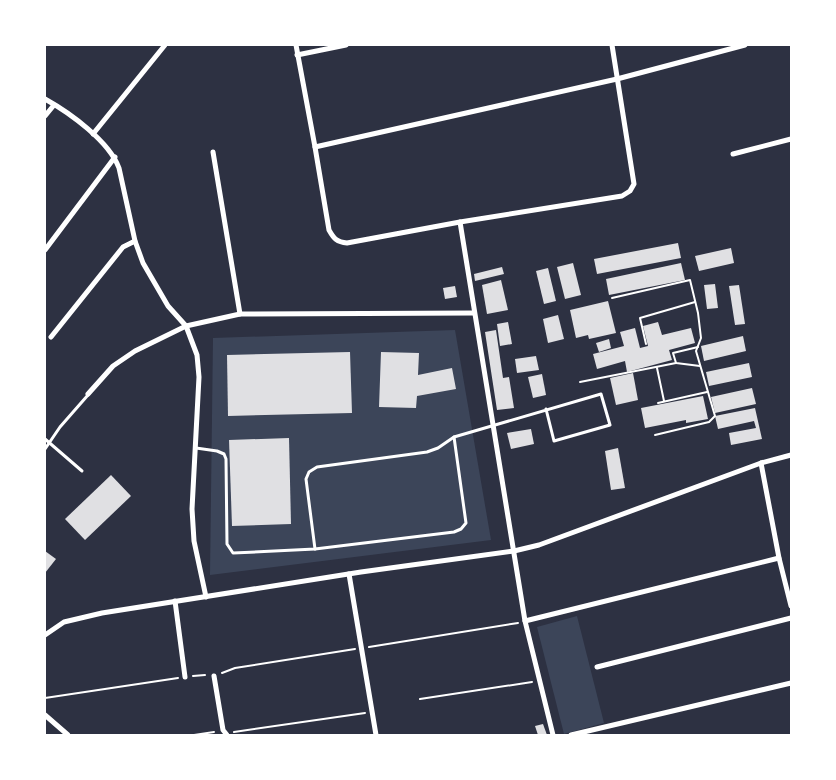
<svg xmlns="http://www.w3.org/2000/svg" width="836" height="780" viewBox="0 0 836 780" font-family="Lato,sans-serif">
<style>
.green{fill:#3c4559}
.building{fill:#e0e0e3}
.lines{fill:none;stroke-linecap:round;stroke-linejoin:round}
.path{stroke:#fff;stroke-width:2}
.service{stroke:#fff;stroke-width:3}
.minor{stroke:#fff;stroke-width:5}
</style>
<rect width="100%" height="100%" fill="#2d3142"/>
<g class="green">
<path d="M455 330 491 540 210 575 213 338Z"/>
<path d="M577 616 604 723 564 734 537 627Z"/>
</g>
<g class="building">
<path d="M678 243 681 258 597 274 594 259Z"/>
<path d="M731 248 734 263 699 271 695 256Z"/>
<path d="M573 263 581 295 565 299 557 267Z"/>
<path d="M681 263 685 280 609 295 606 279Z"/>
<path d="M502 267 504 274 475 281 474 274Z"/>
<path d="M548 268 556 301 544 304 536 271Z"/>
<path d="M501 280 508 310 487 314 482 285Z"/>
<path d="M715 284 718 308 707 309 704 285Z"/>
<path d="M739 285 745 324 735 325 729 286Z"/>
<path d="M455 286 457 297 445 299 443 288Z"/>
<path d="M608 301 616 333 589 339 588 335 576 338 570 310Z"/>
<path d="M558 315 564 339 548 343 543 319Z"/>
<path d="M508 322 512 344 500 346 497 324Z"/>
<path d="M658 322 662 335 691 328 695 343 669 350 672 360 627 372 625 361 597 369 593 354 624 346 620 332 635 328 640 348 648 346 643 326Z"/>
<path d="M496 330 503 378 509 377 514 408 497 410 485 332Z"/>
<path d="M743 336 746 351 704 361 701 346Z"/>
<path d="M609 339 611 348 599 352 596 343Z"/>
<path d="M350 352 352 413 228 416 227 355Z"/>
<path d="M381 352 419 353 418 375 452 368 456 389 417 396 416 408 379 407Z"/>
<path d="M536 356 539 370 517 373 515 359Z"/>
<path d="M749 363 752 377 709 386 706 372Z"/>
<path d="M633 373 638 400 616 405 610 378Z"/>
<path d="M542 374 546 395 533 398 528 377Z"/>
<path d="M752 388 756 404 715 413 711 397Z"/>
<path d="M703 396 708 419 686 423V420L645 428 641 408Z"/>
<path d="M755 408 762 439 731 445 729 433 756 428 754 421 718 429 715 416Z"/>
<path d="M531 429 534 444 511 449 507 433Z"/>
<path d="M289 438 291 524 232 526 229 440Z"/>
<path d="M618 448 625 488 611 490 605 451Z"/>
<path d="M111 475 131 496 85 540 65 519Z"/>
<path d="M45 551 56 559 45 573Z"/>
<path d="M543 724 547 735H538L535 726Z"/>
</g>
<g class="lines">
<g class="path">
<path d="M612 298 690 280 698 313 701 338 696 351 715 416 709 422 655 435"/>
<path d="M646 344 640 318 695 302"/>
<path d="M698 347 673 353 676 363 700 366"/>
<path d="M657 368 664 401"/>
<path d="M580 382 676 363"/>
<path d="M658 403 707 392"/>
<path d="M369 647 518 623"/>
<path d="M222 673 235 668 355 649"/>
<path d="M193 676 205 675"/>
<path d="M45 698 178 678"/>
<path d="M420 699 532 682"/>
<path d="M234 732 365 713"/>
<path d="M194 735 214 732"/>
</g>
<g class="service">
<path d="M45 439 82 471"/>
<path d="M196 448 217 451 224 454 226 459 227 544 233 553 315 549 454 532 461 529 466 523 454 437"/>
<path d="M45 449 60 427 88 395"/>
<path d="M315 549 306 479 309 472 317 467 427 452 438 448 454 437 601 394 610 425 554 441 546 409"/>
</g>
<g class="minor">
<path d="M296 45 315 147 329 230C334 239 337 242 347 243L460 222 622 196 630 191 634 184 612 45"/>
<path d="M297 55 346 45"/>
<path d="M45 99C70 113 109 141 119 168L135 241 143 263 168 306 186 326 197 355 199 377 192 509 194 541 206 597"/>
<path d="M45 116 54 105"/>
<path d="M93 134 165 45"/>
<path d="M315 147 617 79 745 45"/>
<path d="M213 152 240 314"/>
<path d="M733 154 791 139"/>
<path d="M460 222 525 621 553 735"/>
<path d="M45 250 115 157"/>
<path d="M51 337 123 247 135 241"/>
<path d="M88 394 113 366 135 351 186 326 240 314 474 313"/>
<path d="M761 463 779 558 791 606"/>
<path d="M349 574 376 735"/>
<path d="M175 601 185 677"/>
<path d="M525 621 779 558"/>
<path d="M45 635 64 622 102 613 361 572 514 551 539 545 761 463 791 455"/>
<path d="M597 667 791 618"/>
<path d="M214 676 223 730 227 735"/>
<path d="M45 715 68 735"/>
<path d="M571 735 791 683"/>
</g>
</g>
<rect width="836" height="780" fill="none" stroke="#ffffff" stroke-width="92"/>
</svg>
